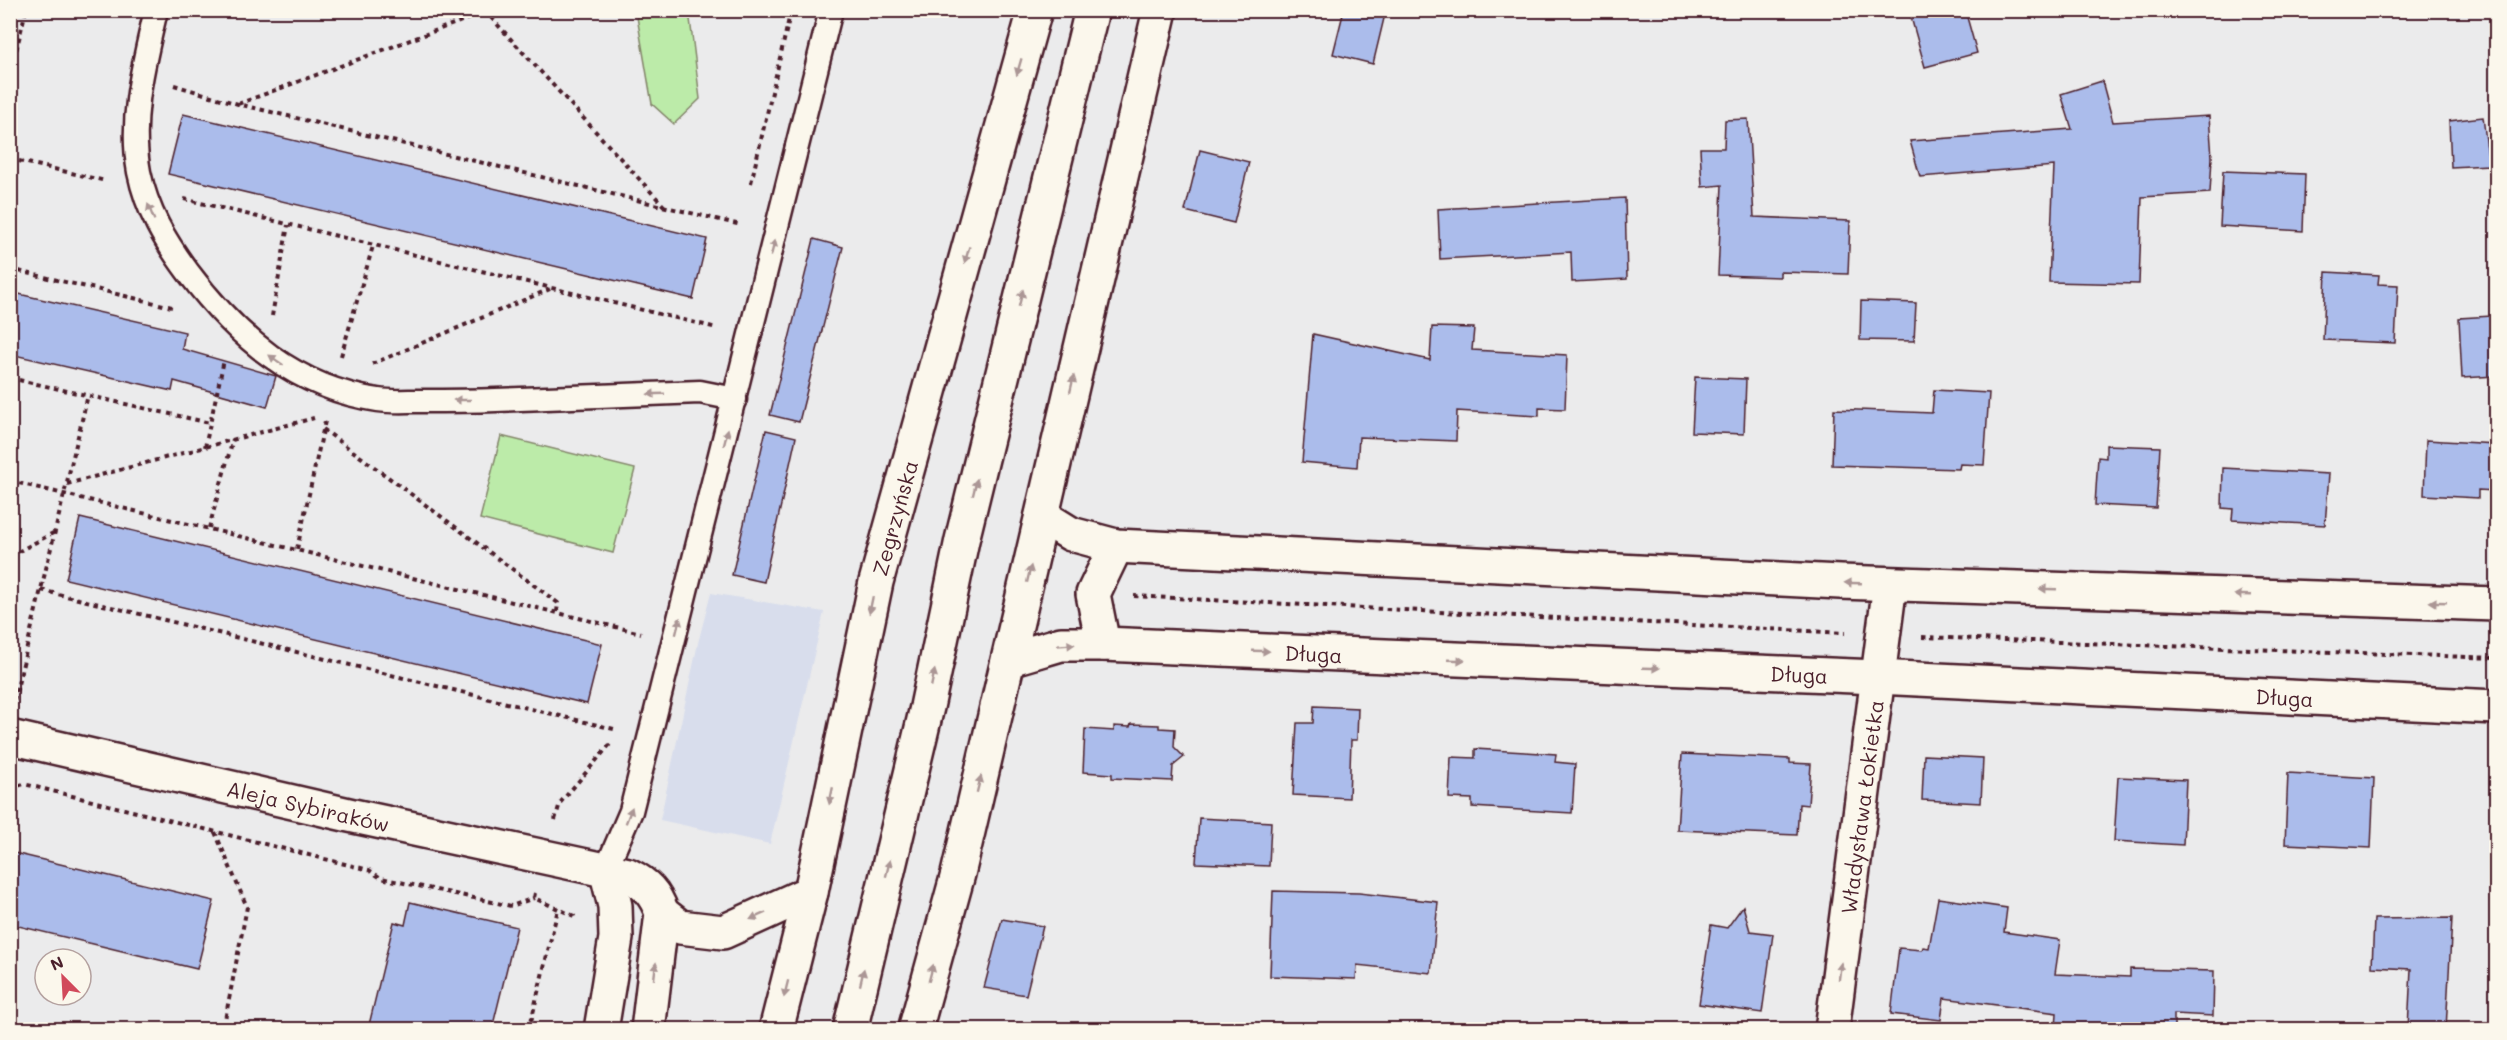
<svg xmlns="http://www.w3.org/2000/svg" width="2507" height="1040" viewBox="0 0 2507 1040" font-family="Mali,sans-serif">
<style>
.built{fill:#d8ddec}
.green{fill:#bceba9;stroke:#83856a;stroke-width:1.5}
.building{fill:#abbceb;stroke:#4a1f2b;stroke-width:1.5}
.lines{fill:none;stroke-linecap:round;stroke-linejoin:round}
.service-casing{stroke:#4a1f2b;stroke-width:27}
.minor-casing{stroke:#4a1f2b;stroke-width:38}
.primary-casing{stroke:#4a1f2b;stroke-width:38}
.path{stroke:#4a1f2b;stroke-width:4;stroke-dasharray:4.5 4.5;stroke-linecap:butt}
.service{stroke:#fbf7ec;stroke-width:22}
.minor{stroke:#fbf7ec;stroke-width:33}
.primary{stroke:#fbf7ec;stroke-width:33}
.oneway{fill:#ab9695}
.labels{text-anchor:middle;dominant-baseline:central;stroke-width:4.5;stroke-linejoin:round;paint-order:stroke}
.street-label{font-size:21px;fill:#4a1f2b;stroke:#fbf7ec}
</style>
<rect width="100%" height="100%" fill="#ebebec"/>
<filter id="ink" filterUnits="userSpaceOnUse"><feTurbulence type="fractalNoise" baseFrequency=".0167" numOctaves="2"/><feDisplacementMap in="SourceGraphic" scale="12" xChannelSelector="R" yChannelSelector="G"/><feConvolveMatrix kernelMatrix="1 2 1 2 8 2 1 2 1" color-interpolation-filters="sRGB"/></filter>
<g filter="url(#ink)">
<path class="built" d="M711 593 824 612 770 844 660 820 698 643Z"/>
<g class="green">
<path d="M636 11H689L700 99 674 124 652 104Z"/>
<path d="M501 436 635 469 613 553 480 519Z"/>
</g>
<g class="building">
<path d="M1344 10H1386L1373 64 1333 54Z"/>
<path d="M1909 10H1965L1977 53 1925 67Z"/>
<path d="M2102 81 2113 122 2209 116 2212 157 2210 193 2142 197 2139 284 2049 282 2054 166 1920 177 1910 141 2072 129 2061 94Z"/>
<path d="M183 114 707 239 693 299 168 174Z"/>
<path d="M2483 117 2489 165 2451 167 2449 121Z"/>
<path d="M1748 119 1754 217 1850 221 1848 274 1780 272V277L1718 275 1722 185 1702 187 1700 148H1724L1725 120Z"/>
<path d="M1200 150 1249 162 1234 223 1185 211Z"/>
<path d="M2223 171 2305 174 2303 231 2220 226Z"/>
<path d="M1625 198 1627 279 1572 282 1571 252 1440 259 1438 209Z"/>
<path d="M814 239 843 247 799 422 770 415Z"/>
<path d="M2326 272 2379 275 2378 284 2398 285 2395 343 2323 340Z"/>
<path d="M10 292 185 332 182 349 276 376 267 407 174 381 172 391 10 354Z"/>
<path d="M1861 301 1916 303 1914 341 1860 340Z"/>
<path d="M2492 316 2493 320H2496V376L2462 378 2459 318Z"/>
<path d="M1432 327 1474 328 1472 350 1567 355 1565 409 1539 408V416L1457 411 1456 441 1359 437 1357 467 1302 462 1313 334 1430 360Z"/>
<path d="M1695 377 1746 379 1744 434 1692 432Z"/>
<path d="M1934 390 1989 393 1984 465 1960 464 1959 469 1832 465 1834 409 1932 413Z"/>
<path d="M766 430 796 437 764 582 732 575Z"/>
<path d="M2426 440 2496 444V491L2478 490V498L2424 495Z"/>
<path d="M2106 445 2160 447 2156 508 2095 505 2098 457 2106 458Z"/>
<path d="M2223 468 2329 474 2325 525 2232 520 2233 509 2222 508Z"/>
<path d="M80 518 602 644 587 704 66 579Z"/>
<path d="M1314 706 1358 708 1357 740H1351L1349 798 1293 795 1297 723H1313Z"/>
<path d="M1131 724 1159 725V728L1175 729 1174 747 1184 757 1173 766 1172 781 1112 778V774L1083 772 1085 729 1114 731V726L1130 727Z"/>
<path d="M1475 749 1556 754 1555 762 1575 764 1572 813 1472 807V799L1449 798 1451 757 1475 758Z"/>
<path d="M1682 754 1790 759V763L1811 764 1808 805 1799 804 1797 835 1677 830Z"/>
<path d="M1924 755 1983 758 1981 803 1922 800Z"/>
<path d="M2288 773 2374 778 2371 848 2285 844Z"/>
<path d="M2118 777 2186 780 2183 845 2114 841Z"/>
<path d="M1199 818 1271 822 1269 866 1196 863Z"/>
<path d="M10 852 214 901 197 969 10 924Z"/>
<path d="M1273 891 1359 893 1438 902 1431 973 1357 965 1356 979 1270 976Z"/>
<path d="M1938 898 2007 908 2004 932 2060 940 2055 974 2130 977V969L2214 971 2213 1016 2174 1014V1029H2056L2057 1013 1944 998 1941 1020 1891 1014 1899 948 1922 950 1923 947 1929 948Z"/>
<path d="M410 902 517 927 492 1029H368L394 922 405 925Z"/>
<path d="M1743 906 1750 931 1773 934 1762 1013 1699 1004 1711 925 1727 928Z"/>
<path d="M2452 918 2446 1029H2408L2411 969 2372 967 2374 919Z"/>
<path d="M1002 919 1043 926 1026 995 984 988Z"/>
</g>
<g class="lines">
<defs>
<g id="service">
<path d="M156 10C144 63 129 118 139 172 147 211 165 241 188 272 237 337 295 388 378 400 391 402 406 401 419 401 445 401 470 401 496 400 564 397 632 395 700 392L735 399"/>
<path d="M606 869 631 811 831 10"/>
</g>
<g id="minor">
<path d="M1042 516 1071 534 1116 546 1840 582 2496 604"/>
<path d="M1103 644 1093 594 1116 546"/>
<path id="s1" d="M1010 659 1061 644H1103L1877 677 2496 707"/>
<path id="s2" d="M10 737 349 815 628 875C646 884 655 893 662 913L648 1030"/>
<path d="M662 913 680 927 723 932 811 892"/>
<path d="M601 1030 616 938 615 906 606 869"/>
<path d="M915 1030 958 874 1160 10"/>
<path id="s3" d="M1832 1030 1890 584"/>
</g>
<g id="primary">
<path id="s4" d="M776 1030 811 892 876 582 1035 10"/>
<path d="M850 1030 927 707 962 540 1092 10"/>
</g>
</defs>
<use href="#service" class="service-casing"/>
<use href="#minor" class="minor-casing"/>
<use href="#primary" class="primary-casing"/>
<g class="path">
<path d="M485 11 664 206"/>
<path d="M10 76 26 10"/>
<path d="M174 85 238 104 741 225"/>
<path d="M238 104 491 10"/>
<path d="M10 159 106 181"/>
<path d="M751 183 791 10"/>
<path d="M184 199 717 328"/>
<path d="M10 269 172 307"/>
<path d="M272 316 288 225"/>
<path d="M341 356 373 246"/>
<path d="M372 364 550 289"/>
<path d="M10 378 210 423"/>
<path d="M323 429 558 603 557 612"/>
<path d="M205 447 224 360"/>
<path d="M10 481 641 633"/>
<path d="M67 484 314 418"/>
<path d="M209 528 233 439"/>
<path d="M297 549 325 421"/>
<path d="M10 556 55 532"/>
<path d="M41 590 618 730"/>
<path d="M1134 596 1845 633"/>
<path d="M1922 637 2496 658"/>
<path d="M14 701 88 395"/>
<path d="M10 788 24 784 369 870 381 878 511 906 534 898"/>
<path d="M555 820 560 803 612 742"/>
<path d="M215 832 247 907 223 1030"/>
<path d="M535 893 534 898 574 916 575 919"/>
<path d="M529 1030 558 909"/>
</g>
<use href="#service" class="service"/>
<use href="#minor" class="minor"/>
<use href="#primary" class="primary"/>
</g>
<defs><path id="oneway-solid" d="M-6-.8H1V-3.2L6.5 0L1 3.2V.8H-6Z" transform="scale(1.5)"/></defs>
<g class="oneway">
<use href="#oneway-solid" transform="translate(1019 67) rotate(106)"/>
<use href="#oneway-solid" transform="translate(151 212) rotate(-112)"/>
<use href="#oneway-solid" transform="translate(773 248) rotate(-76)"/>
<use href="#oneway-solid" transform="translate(967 255) rotate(106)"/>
<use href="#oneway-solid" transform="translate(1021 298) rotate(-76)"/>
<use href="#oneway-solid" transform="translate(276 360) rotate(-145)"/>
<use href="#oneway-solid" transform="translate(1072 384) rotate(-77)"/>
<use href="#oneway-solid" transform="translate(656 394) rotate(178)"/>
<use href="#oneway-solid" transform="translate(462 400) rotate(180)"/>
<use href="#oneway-solid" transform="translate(726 437) rotate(-76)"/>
<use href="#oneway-solid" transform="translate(975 487) rotate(-76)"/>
<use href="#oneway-solid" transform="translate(1029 574) rotate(-77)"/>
<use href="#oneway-solid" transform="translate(1853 583) rotate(-178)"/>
<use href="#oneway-solid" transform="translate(2048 589) rotate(-178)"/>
<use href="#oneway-solid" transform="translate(2243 595) rotate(-178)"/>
<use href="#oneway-solid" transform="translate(2438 602) rotate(-178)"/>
<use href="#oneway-solid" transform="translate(871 605) rotate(102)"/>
<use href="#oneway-solid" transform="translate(678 626) rotate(-76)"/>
<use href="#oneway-solid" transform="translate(1066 645) rotate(-4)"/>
<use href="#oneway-solid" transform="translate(1261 651) rotate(2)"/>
<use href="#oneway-solid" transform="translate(1456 660) rotate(2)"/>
<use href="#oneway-solid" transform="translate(1651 668) rotate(2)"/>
<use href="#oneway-solid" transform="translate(933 678) rotate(-78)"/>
<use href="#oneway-solid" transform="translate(979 784) rotate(-76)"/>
<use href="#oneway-solid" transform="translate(831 796) rotate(102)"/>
<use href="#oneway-solid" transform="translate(629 815) rotate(-69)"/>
<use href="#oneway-solid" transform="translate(888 868) rotate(-76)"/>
<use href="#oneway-solid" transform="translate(758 916) rotate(156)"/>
<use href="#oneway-solid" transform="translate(655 971) rotate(-83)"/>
<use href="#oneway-solid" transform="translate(1840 971) rotate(-83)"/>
<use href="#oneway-solid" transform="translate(931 973) rotate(-75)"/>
<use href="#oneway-solid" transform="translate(862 977) rotate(-77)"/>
<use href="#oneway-solid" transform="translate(786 989) rotate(104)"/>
</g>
</g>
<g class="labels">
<g class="street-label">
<text stroke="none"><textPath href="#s4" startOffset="526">Zegrzyńska</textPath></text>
<text stroke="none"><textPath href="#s1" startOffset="306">Długa</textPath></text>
<text stroke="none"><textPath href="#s1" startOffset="792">Długa</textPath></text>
<text stroke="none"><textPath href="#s1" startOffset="1278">Długa</textPath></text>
<text stroke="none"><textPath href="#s2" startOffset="306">Aleja Sybiraków</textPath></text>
<text stroke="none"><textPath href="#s3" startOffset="225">Władysława Łokietka</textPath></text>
</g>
</g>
<rect width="2507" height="1040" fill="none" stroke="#fbf7ec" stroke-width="36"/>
<rect x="18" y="18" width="2471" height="1004" fill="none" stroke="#4a1f2b" stroke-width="2" filter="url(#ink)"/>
<g transform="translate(63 977) rotate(336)"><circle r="28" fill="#fbf7ec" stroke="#b4a19f" stroke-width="1.5"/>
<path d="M0-4.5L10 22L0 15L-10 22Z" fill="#d1495b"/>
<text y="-9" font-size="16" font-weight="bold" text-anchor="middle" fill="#4a1f2b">N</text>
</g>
</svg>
